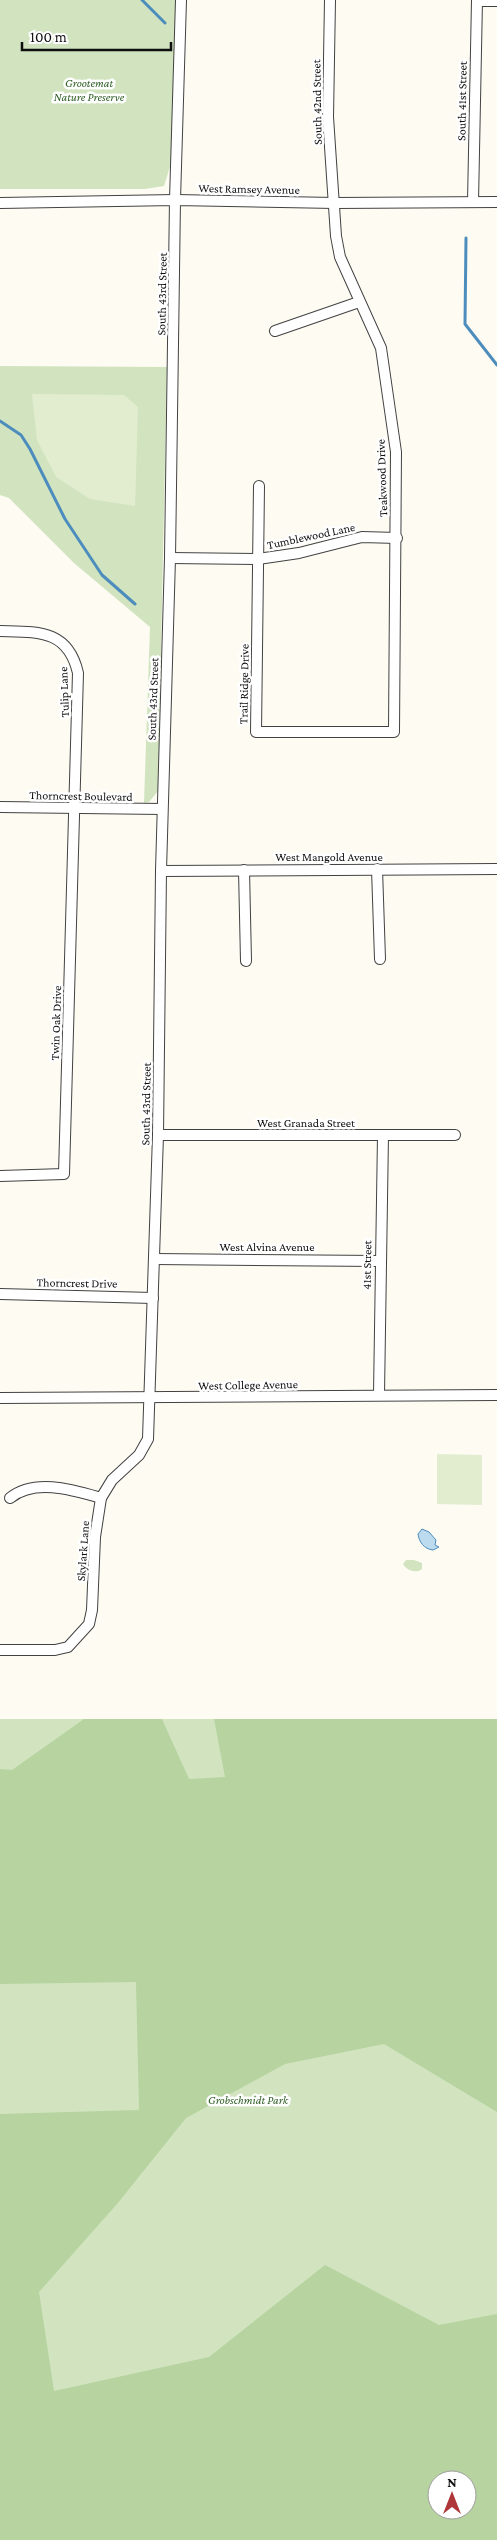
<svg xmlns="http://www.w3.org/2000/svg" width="497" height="2540" viewBox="0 0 497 2540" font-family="'Crimson Pro',serif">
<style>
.green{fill:#d1e4bf;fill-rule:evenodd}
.forest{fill:#b6d3a0;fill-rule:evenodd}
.pitch{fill:#e2edd0}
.water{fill:#bcdbef;stroke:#4c8dbd}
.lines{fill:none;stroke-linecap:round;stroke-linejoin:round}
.stream{stroke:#4c8dbd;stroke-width:3}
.minor-casing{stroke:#424242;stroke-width:12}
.minor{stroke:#fff;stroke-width:10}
.labels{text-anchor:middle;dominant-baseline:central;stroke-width:5;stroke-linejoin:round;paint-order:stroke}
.park-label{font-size:12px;font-style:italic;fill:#305f26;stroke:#fff}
.street-label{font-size:12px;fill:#0f0f0f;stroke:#fff}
</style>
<rect width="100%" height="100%" fill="#fdfbf2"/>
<g class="green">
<path d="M0 0H180L177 144 164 186 145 189H0Z"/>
<path d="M0 366 167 367 158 791 149 802 144 803 150 627 74 563 9 498 0 495Z"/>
<path d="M406 1560H414L422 1563V1569C416 1574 406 1570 403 1564Z"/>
<path d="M0 1719H497V2540H0ZM437 2480H467V2510H437Z"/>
</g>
<path class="forest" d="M84 1719H162L189 1779 225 1777 214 1719H497V2112L384 2044 285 2064 186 2118 117 2204 39 2292 54 2391 209 2357 325 2265 439 2325 497 2314V2540H0V2114L139 2110 136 1982 0 1984V1769L12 1770ZM437 2480H467V2510H437Z"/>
<g class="pitch">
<path d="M32 394 124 395 138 407 135 506 90 499 56 477 37 440Z"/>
<path d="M437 1454 482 1455V1505L437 1504Z"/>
</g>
<path class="water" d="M422 1529 429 1532 436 1540 435 1545 439 1547 433 1550C424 1549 419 1542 418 1534Z"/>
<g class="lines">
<g class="stream">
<path d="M142 0 165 23"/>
<path d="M466 238 465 324 497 365"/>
<path d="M0 421 21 435 30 449 65 519 102 575 135 604"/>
</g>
<defs>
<g id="minor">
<path d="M477 1H497"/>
<path d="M473 202 477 0"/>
<path d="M0 203 175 200 335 203 497 202"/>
<path d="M275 331 359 302"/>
<path d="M259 486 256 732H394L396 452 381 348 340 257 336 236 328 117 330 0"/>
<path d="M170 558 258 559 299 553 362 537 397 538"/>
<path d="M0 631C37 632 68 629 78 673L64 1174 0 1176"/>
<path d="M0 807 162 809"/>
<path d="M377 869 380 959"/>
<path d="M244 870 246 961"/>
<path d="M161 871 497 869"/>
<path d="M158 1135H455"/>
<path d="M154 1259 379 1261"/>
<path d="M0 1294 153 1298"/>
<path d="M379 1394 383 1135"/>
<path d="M0 1398 497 1395"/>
<path d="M10 1498C35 1478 73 1490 101 1498"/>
<path d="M0 1650H55L68 1647 89 1624 92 1610 95 1537 101 1498 112 1480 139 1455 148 1439 158 1135 161 871 170 558 175 200 181 0"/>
</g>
</defs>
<use href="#minor" class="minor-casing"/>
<use href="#minor" class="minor"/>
</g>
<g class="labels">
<g class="park-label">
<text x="89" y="83">Grootemat<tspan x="89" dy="14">Nature Preserve</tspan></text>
<text x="248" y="2100">Grobschmidt Park</text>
</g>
<g class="street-label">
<text transform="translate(462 101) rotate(-89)">South 41st Street</text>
<text transform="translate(317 102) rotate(-91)">South 42nd Street</text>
<text transform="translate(249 189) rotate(1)">West Ramsey Avenue</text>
<text transform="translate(162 294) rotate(-89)">South 43rd Street</text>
<text transform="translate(382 478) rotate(-92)">Teakwood Drive</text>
<text transform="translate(311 536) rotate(-12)">Tumblewood Lane</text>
<text transform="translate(244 684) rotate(-89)">Trail Ridge Drive</text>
<text transform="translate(64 692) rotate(-92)">Tulip Lane</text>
<text transform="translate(153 699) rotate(-88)">South 43rd Street</text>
<text transform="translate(81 796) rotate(1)">Thorncrest Boulevard</text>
<text x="329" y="857">West Mangold Avenue</text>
<text transform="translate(56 1023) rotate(-88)">Twin Oak Drive</text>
<text transform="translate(146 1104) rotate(-89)">South 43rd Street</text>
<text x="306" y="1123">West Granada Street</text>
<text x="267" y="1247">West Alvina Avenue</text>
<text transform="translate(367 1265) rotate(-89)">41st Street</text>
<text transform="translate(77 1283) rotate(1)">Thorncrest Drive</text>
<text transform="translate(248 1385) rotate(-1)">West College Avenue</text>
<text transform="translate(83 1551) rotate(-86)">Skylark Lane</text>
</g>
</g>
<g transform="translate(452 2495)"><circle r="24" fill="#ffffff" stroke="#9f9f9f"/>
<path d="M0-4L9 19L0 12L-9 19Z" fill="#ae3739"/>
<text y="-8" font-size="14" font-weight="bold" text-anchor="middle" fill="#0f0f0f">N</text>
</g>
<path d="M22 42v8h149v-8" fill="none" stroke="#0f0f0f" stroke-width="2.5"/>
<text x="30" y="42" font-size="15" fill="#0f0f0f" stroke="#ffffff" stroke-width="4" paint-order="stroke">100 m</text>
</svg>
